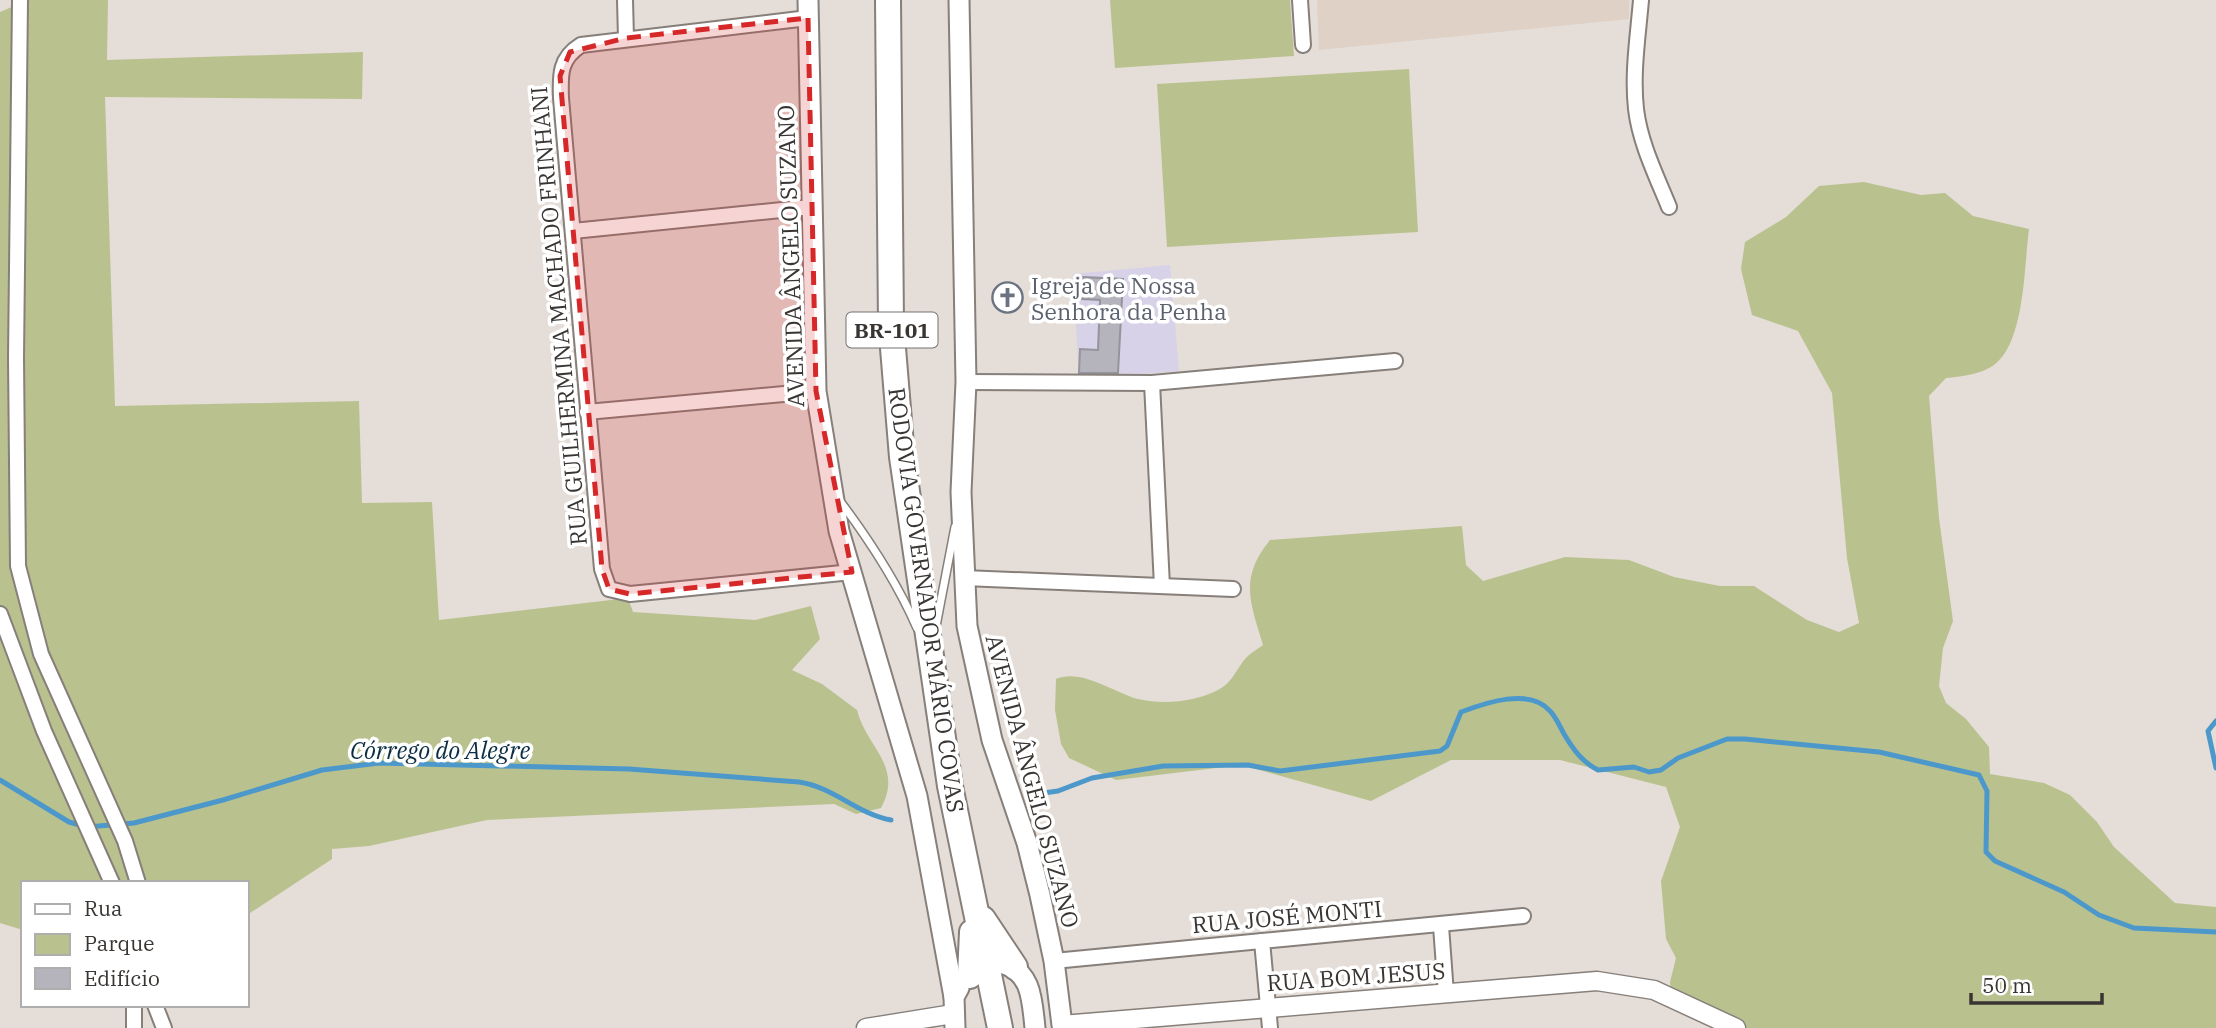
<svg xmlns="http://www.w3.org/2000/svg" width="2216" height="1028" viewBox="0 0 2216 1028" font-family="'IBM Plex Serif',serif">
<style>
.built{fill:#dfd1c6}
.education{fill:#d7d2e7}
.green{fill:#b9c28f}
.lines{fill:none;stroke-linecap:round;stroke-linejoin:round}
.stream{stroke:#4d98ca;stroke-width:5}
.building{fill:#b5b3bb;stroke:#95939b;stroke-width:2}
.service-casing{stroke:#867f7a;stroke-width:10}
.minor-casing{stroke:#867f7a;stroke-width:18}
.tertiary-casing{stroke:#867f7a;stroke-width:21}
.secondary-casing{stroke:#867f7a;stroke-width:23}
.trunk-casing{stroke:#867f7a;stroke-width:28}
.service{stroke:#fff;stroke-width:7}
.minor{stroke:#fff;stroke-width:14}
.tertiary{stroke:#fff;stroke-width:18}
.secondary{stroke:#fff;stroke-width:19}
.trunk{stroke:#fff;stroke-width:24}
.marked{fill:#d62828;fill-opacity:0.2;stroke:#d62828;stroke-width:5;stroke-dasharray:14 9;stroke-linejoin:round}
.labels{text-anchor:middle;dominant-baseline:central;stroke-width:7;stroke-linejoin:round;paint-order:stroke}
.shield{fill:#fff;stroke:#747270;stroke-width:2}
.shield-label{font-size:21px;font-weight:bold;fill:#393533}
.street-label{font-size:23px;fill:#393533;stroke:#fff}
.worship-label{font-size:23px;fill:#5b616d;stroke:#fff;text-anchor:start}
.water-label{font-size:24px;font-style:italic;fill:#0c2e43;stroke:#fff}
</style>
<rect width="100%" height="100%" fill="#e5ddd7"/>
<path class="built" d="M1317 0H1629V19L1319 50Z"/>
<path class="education" d="M1170 265 1179 371 1079 379 1073 274Z"/>
<g class="green">
<path d="M28 0H108L107 60 363 52 362 99 105 97 115 406 359 401 362 503 432 502 439 620 628 598 633 612 755 620 811 606 820 639 792 670 822 684 857 710C866 747 904 766 881 808L856 814 834 804 487 820 369 846 332 849V859L247 915V883H23V930L0 923V12Z"/>
<path d="M1110 0H1290L1294 56 1115 68Z"/>
<path d="M1409 69 1418 232 1167 247 1157 84Z"/>
<path d="M1864 182 1921 195 1945 193 1973 216 2029 229C2024 266 2025 342 1994 365 1982 374 1960 377 1946 378L1929 396 1939 518 1953 621 1943 648 1939 686 1946 703 1966 719 1989 747 1990 774 2044 783 2070 795 2097 822 2114 847 2175 903 2216 907V1028H1733L1673 1005 1670 982 1676 958 1666 939 1661 881 1680 827 1666 787 1560 760H1451L1371 801 1241 765 1116 780 1069 758 1061 744 1055 710 1056 679C1081 668 1113 692 1138 699 1163 705 1195 702 1218 690 1231 683 1234 674 1242 663 1246 656 1256 650 1263 645 1250 602 1239 578 1270 540L1462 526 1466 565 1483 581 1565 557 1629 560 1674 577 1720 586H1754L1807 620 1839 632 1859 623 1847 558 1832 393 1798 331 1752 315 1741 269 1745 242 1786 217 1819 186Z"/>
</g>
<g class="lines">
<g class="stream">
<path d="M2216 721 2208 731 2216 768"/>
<path d="M0 780 69 822 87 827 134 823 223 800 322 770 379 763 629 769 799 782C834 787 857 814 891 820"/>
<path d="M1029 795 1058 791 1092 778 1163 766 1248 765 1280 771 1440 751 1447 746 1461 712C1485 703 1530 687 1550 711 1556 717 1560 727 1564 734 1573 749 1582 762 1598 770L1634 767 1649 772 1661 770 1678 758 1727 739H1745L1879 752 1979 775 1987 791 1986 852 1995 861 2064 892 2099 915 2134 928 2216 932"/>
</g>
</g>
<path class="building" d="M1083 277 1123 279 1118 373H1079L1080 349 1098 350 1100 300 1082 299Z"/>
<g class="lines">
<defs>
<g id="service">
<path d="M840 501C870 541 897 582 917 628"/>
<path d="M936 626 955 527"/>
</g>
<g id="minor">
<path d="M20 0 16 358 18 566 41 654 125 841 138 883"/>
<path d="M625 0 626 38"/>
<path d="M1300 0 1303 45"/>
<path d="M1641 0C1638 36 1632 73 1636 109 1640 143 1656 175 1669 207"/>
<path d="M808 18 581 45C560 58 560 74 561 98L602 569 609 589 630 594 852 572"/>
<path d="M573 231 811 207"/>
<path d="M966 382 1152 383 1395 361"/>
<path d="M1152 383 1162 586"/>
<path d="M587 412 816 391"/>
<path d="M964 578 1233 589"/>
<path d="M0 614 44 731 112 883"/>
<path d="M1441 926 1446 994"/>
<path d="M1262 941 1270 1028"/>
<path d="M1054 961 1523 916"/>
<path d="M134 1005V1028"/>
<path d="M155 1005 164 1028"/>
</g>
<g id="tertiary">
<path d="M1062 1025 1597 981 1654 990 1736 1028"/>
<path d="M866 1028 953 1014"/>
</g>
<g id="secondary">
<path d="M808 0 816 391 839 531 917 796 954 997"/>
<path d="M959 0 966 382 961 492 967 626 992 740 1027 843 1040 895 1054 961 1062 1025"/>
<path d="M1001 963C1032 971 1032 1000 1035 1028"/>
<path d="M955 1028 954 997 959 988"/>
</g>
<g id="trunk">
<path d="M888 0 891 324 902 457 950 786 1000 1028"/>
<path d="M983 919 1015 967"/>
<path d="M970 976 972 932"/>
</g>
</defs>
<use href="#service" class="service-casing"/>
<use href="#minor" class="minor-casing"/>
<use href="#tertiary" class="tertiary-casing"/>
<use href="#secondary" class="secondary-casing"/>
<use href="#trunk" class="trunk-casing"/>
<use href="#service" class="service"/>
<use href="#minor" class="minor"/>
<use href="#tertiary" class="tertiary"/>
<use href="#secondary" class="secondary"/>
<use href="#trunk" class="trunk"/>
</g>
<path class="marked" d="M808 18 816 391 852 572 630 594 609 589 602 569 560 76 570 52 626 38Z"/>
<defs>
<symbol id="church-ring" viewBox="-11 -11 22 22"><circle r="9.5" fill="#fff" stroke="#6b7280" stroke-width="1.5"/><path d="M-1.2-6h2.4v3.5h3.3v2.4h-3.3V6h-2.4V-.1h-3.3v-2.4h3.3Z" fill="#6b7280"/></symbol>
</defs>
<g fill-rule="evenodd">
<use href="#church-ring" x="990" y="280" width="35" height="35"/>
</g>
<g class="labels">
<rect class="shield" x="846.5" y="312.5" width="91" height="35" rx="5"/>
<g class="shield-label">
<text x="892" y="330">BR-101</text>
</g>
<g class="street-label">
<text transform="translate(790 256) rotate(-92)">AVENIDA ÂNGELO SUZANO</text>
<text transform="translate(558 316) rotate(-95)">RUA GUILHERMINA MACHADO FRINHANI</text>
<text transform="translate(927 600) rotate(82)">RODOVIA GOVERNADOR MÁRIO COVAS</text>
<text transform="translate(1033 781) rotate(75)">AVENIDA ÂNGELO SUZANO</text>
<text transform="translate(1287 916) rotate(-5)">RUA JOSÉ MONTI</text>
<text transform="translate(1356 976) rotate(-4)">RUA BOM JESUS</text>
</g>
<g class="worship-label">
<text x="1031" y="285">Igreja de Nossa<tspan x="1031" dy="26">Senhora da Penha</tspan></text>
</g>
<g class="water-label">
<text x="440" y="750">Córrego do Alegre</text>
</g>
</g>
<rect x="21" y="881" width="228" height="126" fill="#ffffff" stroke="#b0aead" stroke-width="2"/>
<rect x="35" y="904" width="35" height="10" fill="#ffffff" stroke="#b0aead" stroke-width="2"/>
<text x="84" y="916" font-size="21" fill="#393533">Rua</text>
<rect x="35" y="934" width="35" height="21" fill="#b9c28f" stroke="#b0aead" stroke-width="2"/>
<text x="84" y="951" font-size="21" fill="#393533">Parque</text>
<rect x="35" y="968" width="35" height="21" fill="#b5b3bb" stroke="#b0aead" stroke-width="2"/>
<text x="84" y="986" font-size="21" fill="#393533">Edifício</text>
<path d="M1971 993v10h131v-10" fill="none" stroke="#393533" stroke-width="3.5"/>
<text x="1982" y="993" font-size="21" fill="#393533" stroke="#ffffff" stroke-width="5" paint-order="stroke">50 m</text>
</svg>
